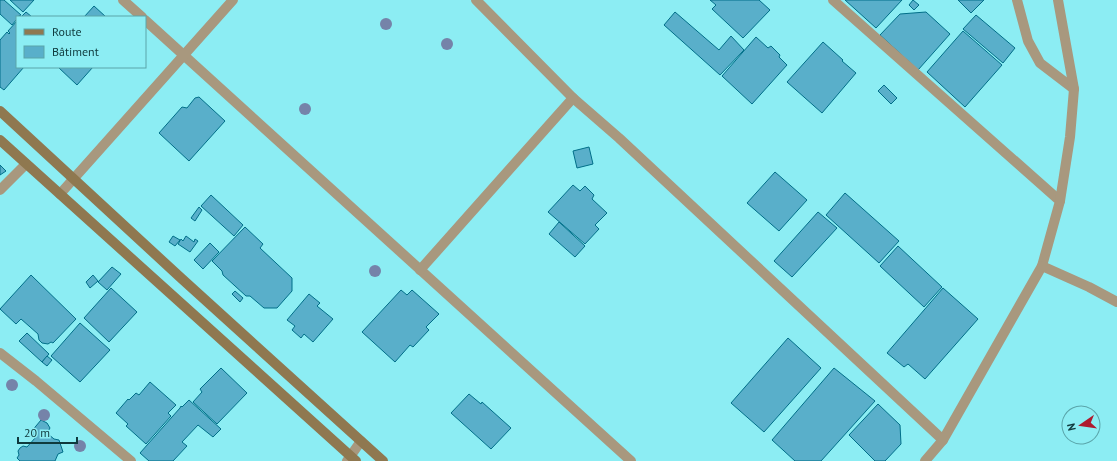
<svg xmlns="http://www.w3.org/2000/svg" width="1117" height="461" viewBox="0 0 1117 461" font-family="'PT Sans',sans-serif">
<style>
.building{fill:#59afca;stroke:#016f89}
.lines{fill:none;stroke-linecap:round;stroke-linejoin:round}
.street{stroke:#a8987e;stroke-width:10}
.secondary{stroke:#8f7850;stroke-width:10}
.tree{fill:#7583a9}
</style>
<rect width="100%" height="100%" fill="#8cedf3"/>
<g class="building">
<path d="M0 0H4L21 15 17 17V19L12 25 0 14Z"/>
<path d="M10 0H34L23 12Z"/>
<path d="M710 0H759L770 10 743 38 712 9 716 5Z"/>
<path d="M845 0H902L876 28Z"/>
<path d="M913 0 919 5 914 10 909 5Z"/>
<path d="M958 0H984L971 13Z"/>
<path d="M94 6 106 17H84Z"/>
<path d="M26 12 32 17H21Z"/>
<path d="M675 12 719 50 731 36 744 50 720 75 664 25Z"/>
<path d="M926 12 950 34 918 70 880 35 900 14Z"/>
<path d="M976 15 1015 48 1003 63 963 29Z"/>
<path d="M17 21V67H24L4 90 0 87V40L7 32 9 34 10 33 8 31Z"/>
<path d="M963 31 1002 65 965 107 927 72Z"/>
<path d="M756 37 768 48 771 46 780 55 779 57 787 65 752 104 722 76Z"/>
<path d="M823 42 843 60 842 61 856 73 822 113 787 82Z"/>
<path d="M58 67H93L77 85Z"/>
<path d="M884 85 897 98 891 104 878 91Z"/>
<path d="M199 97 225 121 189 161 159 133 182 107 187 108 195 98Z"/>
<path d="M589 147 593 164 577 168 573 151Z"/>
<path d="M0 165 6 171 0 175Z"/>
<path d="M775 172 807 200 779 231 747 203Z"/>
<path d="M573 185 580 191 585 186 594 195 592 199 607 213 595 225 599 229 585 244 548 212Z"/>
<path d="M845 193 899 241 879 263 826 215Z"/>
<path d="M211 195 243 225 234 236 201 206Z"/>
<path d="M199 207 202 210 195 221 191 218Z"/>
<path d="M818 212 837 228 792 277 774 261Z"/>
<path d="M559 222 585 246 575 257 549 234Z"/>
<path d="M245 227 263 244 260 248 292 278V291L277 308H264L250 296H246L223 275 222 271 212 261Z"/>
<path d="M173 236 180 240 175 246 169 242Z"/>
<path d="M186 236 194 242 195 239 198 241 190 252 178 244 181 239 183 241Z"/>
<path d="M210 243 219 252 203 269 194 260Z"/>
<path d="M898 246 942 287 924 307 880 266Z"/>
<path d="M112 267 121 274 107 290 98 282Z"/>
<path d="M31 275 76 319 53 343 51 342 48 344 42 343 39 340 38 334 21 319 16 324 0 309Z"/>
<path d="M93 275 98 281 90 288 86 282Z"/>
<path d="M111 288 137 312 109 342 84 318Z"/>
<path d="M943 288 978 319 925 379 908 364 904 367 887 353Z"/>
<path d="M401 290 407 295 412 290 439 314 426 327 429 330 413 347 410 345 395 362 362 332Z"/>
<path d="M235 291 243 298 240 302 232 294Z"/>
<path d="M309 294 320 303 317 306 333 319 313 342 304 334 301 338 292 330 295 326 287 320Z"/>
<path d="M80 323 110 350 80 382 51 356Z"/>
<path d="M27 333 49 354 42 362 19 341Z"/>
<path d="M788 338 821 368 764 432 731 403Z"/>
<path d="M47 356 52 360 47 366 42 362Z"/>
<path d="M221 368 247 393 217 424 193 402 202 392 200 389Z"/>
<path d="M834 368 875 401 821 461H795L772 440Z"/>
<path d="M150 382 176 405 168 413 171 416 146 444 126 426 128 424 116 413 128 399 129 400 136 393 139 395Z"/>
<path d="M469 394 481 404 482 402 511 428 491 449 451 413Z"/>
<path d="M189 400 221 429 213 437 198 425 182 442 187 446 173 461H149L140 453 180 408 181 406 182 407Z"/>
<path d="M878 404 900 425 901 444 885 461H875L849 435Z"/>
<path d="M41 420 47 423 50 428 47 433 54 439 59 440 63 452 58 454 55 461H20L17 458 19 455 18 451 20 448 23 446 27 447 36 437 31 432Z"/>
</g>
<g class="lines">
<g class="street">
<path d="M123 0 142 17"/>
<path d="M476 0 573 98 619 138 943 440"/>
<path d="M833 0 1060 201 1042 266 943 440 925 461"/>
<path d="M1017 0 1028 41 1040 63 1074 89"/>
<path d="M1058 0 1074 89 1070 137 1060 201"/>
<path d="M145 20 631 461"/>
<path d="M0 190 26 164"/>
<path d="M60 194 233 0"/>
<path d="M1042 266 1089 287 1117 302"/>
<path d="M420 270 573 98"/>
<path d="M0 353 36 381 131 461"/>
<path d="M347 461 361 441"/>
</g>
<g class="secondary">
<path d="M0 111 181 278 383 461"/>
<path d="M0 140 356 461"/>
</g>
</g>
<g class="tree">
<circle cx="386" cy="24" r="6"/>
<circle cx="447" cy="44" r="6"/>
<circle cx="305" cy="109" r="6"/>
<circle cx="375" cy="271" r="6"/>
<circle cx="12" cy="385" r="6"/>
<circle cx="44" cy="415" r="6"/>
<circle cx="80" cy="446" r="6"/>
</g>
<rect x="16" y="16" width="130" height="52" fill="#8cedf3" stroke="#5aa5aa"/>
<rect x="24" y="29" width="20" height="6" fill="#8f7850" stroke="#5aa5aa"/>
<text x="52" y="36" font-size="12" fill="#0f3a3d">Route</text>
<rect x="24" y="46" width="20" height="12" fill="#59afca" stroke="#5aa5aa"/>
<text x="52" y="56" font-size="12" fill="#0f3a3d">Bâtiment</text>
<g transform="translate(1081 425) rotate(257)"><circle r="19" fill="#8cedf3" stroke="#5aa5aa"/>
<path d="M0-3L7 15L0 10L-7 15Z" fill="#ae1a2e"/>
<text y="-6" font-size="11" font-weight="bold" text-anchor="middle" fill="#0f3a3d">N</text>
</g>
<path d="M18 437v6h59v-6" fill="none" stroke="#0f3a3d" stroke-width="2"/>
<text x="24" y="437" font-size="12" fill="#0f3a3d" stroke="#8cedf3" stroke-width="3" paint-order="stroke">20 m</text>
</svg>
